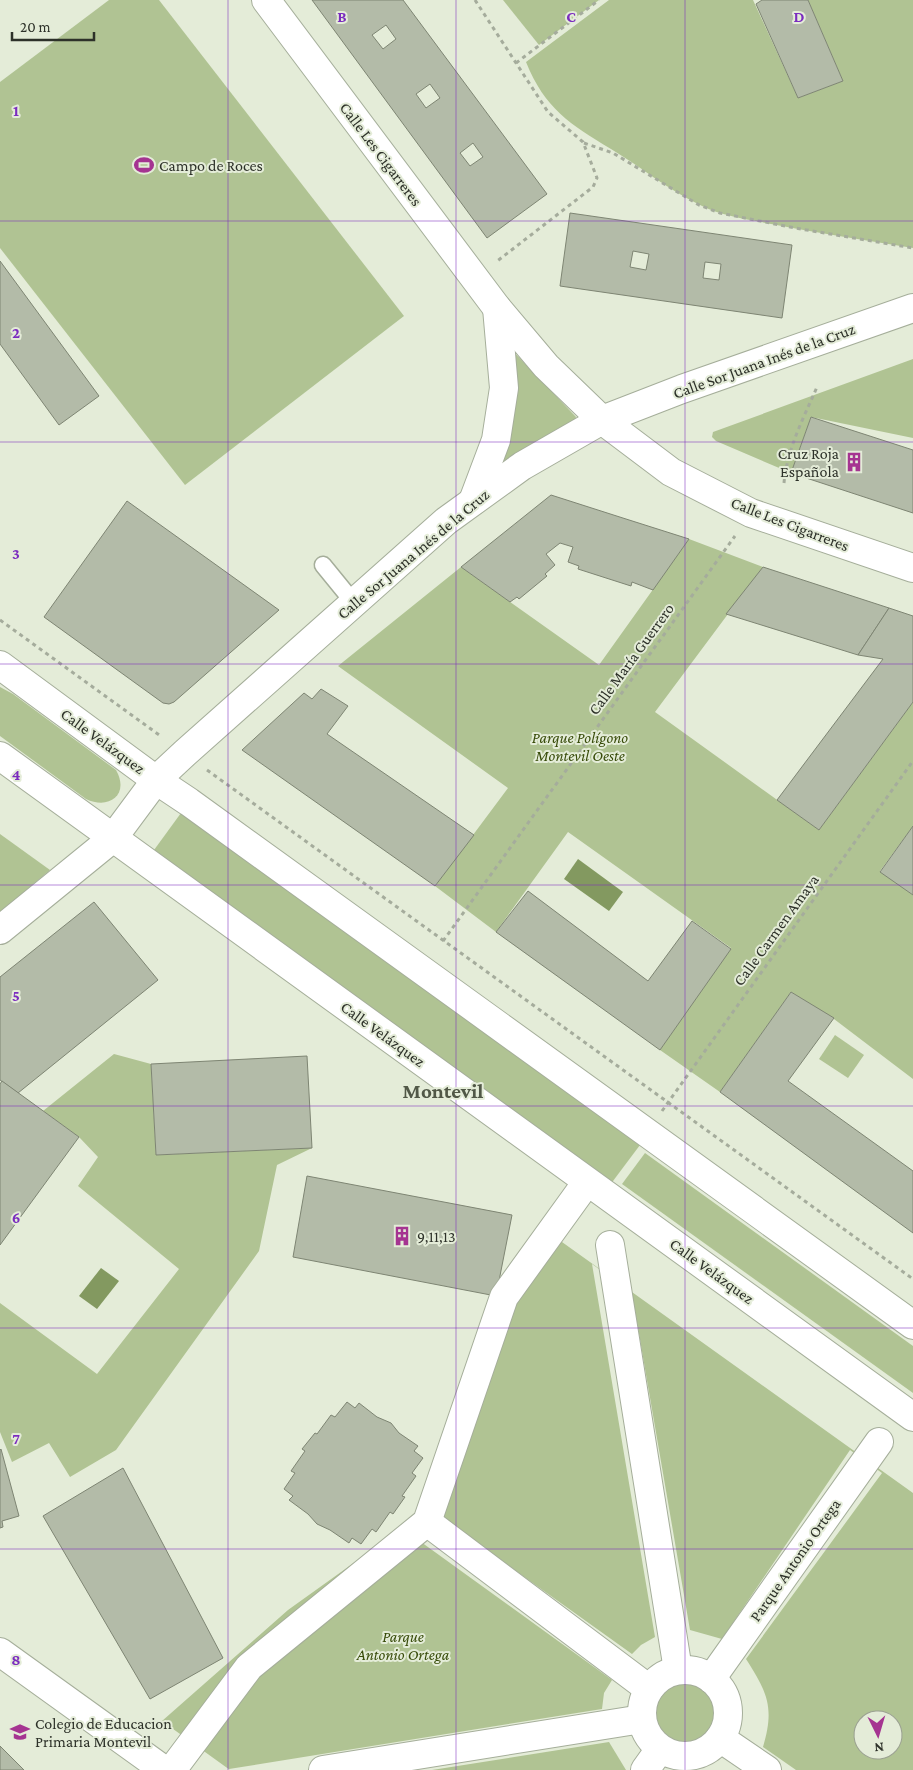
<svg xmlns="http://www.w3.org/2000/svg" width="913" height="1770" viewBox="0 0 913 1770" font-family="'Crimson Pro',serif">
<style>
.green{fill:#b0c393;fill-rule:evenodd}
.water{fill:#839960}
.building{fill:#b3bba8;stroke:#7e8573;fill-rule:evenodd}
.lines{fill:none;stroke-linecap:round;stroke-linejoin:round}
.lane-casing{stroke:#a5ae9a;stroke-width:19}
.street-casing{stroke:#a5ae9a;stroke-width:30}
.secondary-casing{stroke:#a5ae9a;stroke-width:30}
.path{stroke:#a5ac9c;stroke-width:3;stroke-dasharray:4 4;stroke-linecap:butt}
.lane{stroke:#fff;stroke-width:16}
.street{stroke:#fff;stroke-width:28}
.secondary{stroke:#fff;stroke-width:28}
.grid{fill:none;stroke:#7b2cbf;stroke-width:1;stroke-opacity:0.55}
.labels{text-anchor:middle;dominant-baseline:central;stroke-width:4;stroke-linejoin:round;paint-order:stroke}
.street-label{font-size:16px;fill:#2d3129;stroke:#e4ecd8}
.poi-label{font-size:16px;fill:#2d3129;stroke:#e4ecd8;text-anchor:start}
.park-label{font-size:16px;font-style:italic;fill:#384c0a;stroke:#e4ecd8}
.district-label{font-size:21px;font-weight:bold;fill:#515847;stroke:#e4ecd8}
.grid-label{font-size:16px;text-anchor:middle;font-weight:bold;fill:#7b2cbf;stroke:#e4ecd8;stroke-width:4;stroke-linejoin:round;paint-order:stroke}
</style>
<rect width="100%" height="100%" fill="#e4ecd8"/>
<g class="green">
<path d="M109 0H159L404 316 185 485 0 248V82Z"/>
<path d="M503 0H599L539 45Z"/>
<path d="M609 0H753L798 98 843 81 808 0H913V248C866 240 818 233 771 224 747 219 720 216 698 204 667 189 641 167 611 149 570 124 545 109 526 62Z"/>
<path d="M509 347 576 417 574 422 535 442 493 470Z"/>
<path d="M913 359V438L811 417 791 473 716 441 712 437 713 432Z"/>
<path d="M689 539 763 567 655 712 819 830 913 702V826L880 871 913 895V1079L834 1019 791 992 720 1092 660 1050 731 948 568 832 496 932 435 886 508 788 338 666 461 567 599 665Z"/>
<path d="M0 687 13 694 116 770C130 795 109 810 86 799L0 736Z"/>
<path d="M189 802 649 1133 604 1193 146 861Z"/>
<path d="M0 834 50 870 0 912Z"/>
<path d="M835 1035 864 1055 848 1078 819 1059Z"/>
<path d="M114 1054 151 1064 156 1155 312 1148 277 1165 259 1251 116 1450 70 1477 49 1443 12 1462 0 1432V1303L97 1374 179 1269 78 1186 98 1157 79 1137 43 1111Z"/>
<path d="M645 1153 913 1346V1393L622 1184Z"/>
<path d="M541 1227 913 1493V1770H796L763 1747C775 1707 767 1692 746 1659L882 1473 850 1450 722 1639 690 1630 632 1293 592 1264 655 1637 641 1645 632 1654 431 1510 403 1529 612 1680 604 1693 602 1709 229 1769 230 1770 162 1721 288 1610 394 1534 426 1506ZM863 1720H893V1750H863Z"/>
<circle cx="686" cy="1712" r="30"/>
<path d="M609 1742 626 1770H432Z"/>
</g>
<g class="water">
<path d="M578 859 623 892 609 911 564 879Z"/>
<path d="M101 1268 119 1281 97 1309 79 1296Z"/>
</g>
<g class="building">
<path d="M312 0H403L547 194 487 238ZM386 25 396 39 383 49 372 35ZM430 84 440 98 426 108 416 94ZM473 143 483 157 470 166 460 153Z"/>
<path d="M762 0H808L843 81 798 98 756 4Z"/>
<path d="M570 213 792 245 782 318 560 286ZM633 251 649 254 646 270 630 267ZM705 262 721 264 719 280 703 278Z"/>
<path d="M0 261 99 396 59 425 0 344Z"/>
<path d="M811 417 913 450V513L791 473Z"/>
<path d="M551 495 626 519 689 539 653 590 632 582 631 586 578 569 579 566 568 562 573 547 560 543 546 554 555 565 545 574 547 576 519 599 517 597 510 602 461 567Z"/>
<path d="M127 501 279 610 174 702 169 704 163 703 44 617Z"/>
<path d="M763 567 889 608 858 655 726 614Z"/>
<path d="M889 608 913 616V702L819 830 777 800 883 659 858 655Z"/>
<path d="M321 689 348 706 327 734 474 835 435 886 242 750 304 693 312 699Z"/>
<path d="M913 826V895L880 872Z"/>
<path d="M528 891 648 981 692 921 731 949 660 1050 496 932Z"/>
<path d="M94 902 158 980 18 1093 0 1080V977Z"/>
<path d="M791 992 834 1018 788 1081 913 1171V1233L720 1092Z"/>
<path d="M307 1056 312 1148 156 1155 151 1064Z"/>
<path d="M2 1081 79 1137 0 1245V1084Z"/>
<path d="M307 1176 512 1215 496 1296 293 1257Z"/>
<path d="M347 1402 355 1408 359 1403 377 1417 391 1423 399 1433 418 1446 414 1451 423 1458 412 1473 416 1476 402 1496 405 1497 393 1514 390 1512 376 1532 372 1529 361 1544 352 1538 349 1543 330 1530 317 1524 308 1514 289 1500 293 1496 284 1489 295 1473 291 1471 305 1451 302 1449 315 1433 317 1434 331 1415 335 1417Z"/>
<path d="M1 1449 19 1516 2 1521 3 1527 0 1528V1450Z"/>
<path d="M123 1468 223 1658 150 1699 43 1516Z"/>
<path d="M0 1746 24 1770H0Z"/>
</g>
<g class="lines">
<defs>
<path id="lane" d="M323 565 354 603"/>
<g id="street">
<path d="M266 0 497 308 546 366 602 420 671 472 751 513 913 568"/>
<path d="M473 501 496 440 504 388 497 308"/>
<path d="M0 930 113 838 156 780 185 753 446 521 522 466 602 420 682 389 913 308"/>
<path d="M610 1245 678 1670"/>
<path d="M427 1522 649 1689"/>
<path d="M0 1652 164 1770"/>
<circle cx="685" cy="1713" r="43"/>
<path d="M711 1679 879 1442"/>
<path d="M720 1738 767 1770"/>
<path d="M172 1770 249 1667 427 1522 504 1297 587 1182"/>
<path d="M323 1770 642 1719"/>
<path d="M645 1770 660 1749"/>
</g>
<g id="secondary">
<path d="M0 665 156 780 189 802 913 1325"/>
<path d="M0 756 913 1417"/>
</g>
</defs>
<use href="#lane" class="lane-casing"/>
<use href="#street" class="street-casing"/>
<use href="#secondary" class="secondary-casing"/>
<g class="path">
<path d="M475 0 548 112 583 142 597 178 593 187 496 262"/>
<path d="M516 63 599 0"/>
<path d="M584 143 613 153 699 205 720 213 795 228 913 248"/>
<path d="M784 483C787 449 804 417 817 387"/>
<path d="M0 620 162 737"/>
<path d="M207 770 913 1279"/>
<path d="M443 941 735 536"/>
<path d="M662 1111 913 761"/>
</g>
<use href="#lane" class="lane"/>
<use href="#street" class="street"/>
<use href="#secondary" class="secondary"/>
</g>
<path class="grid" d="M228 0V1770M456 0V1770M685 0V1770M0 221H913M0 442H913M0 664H913M0 885H913M0 1106H913M0 1328H913M0 1549H913"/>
<defs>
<symbol id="stadium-bare" viewBox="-9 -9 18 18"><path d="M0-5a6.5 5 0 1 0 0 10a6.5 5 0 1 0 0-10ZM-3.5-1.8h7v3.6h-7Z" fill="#a53491" stroke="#e4ecd8" stroke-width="2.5" paint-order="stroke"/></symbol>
<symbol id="building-bare" viewBox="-9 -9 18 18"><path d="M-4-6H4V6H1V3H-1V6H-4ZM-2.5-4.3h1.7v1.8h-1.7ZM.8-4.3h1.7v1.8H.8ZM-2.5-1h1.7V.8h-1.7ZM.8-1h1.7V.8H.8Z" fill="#a53491" stroke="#e4ecd8" stroke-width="2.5" paint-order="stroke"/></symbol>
<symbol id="school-bare" viewBox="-9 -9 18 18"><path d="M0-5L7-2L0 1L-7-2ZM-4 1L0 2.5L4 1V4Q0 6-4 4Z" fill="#a53491" stroke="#e4ecd8" stroke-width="2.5" paint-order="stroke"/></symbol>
</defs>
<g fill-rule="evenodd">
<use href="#stadium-bare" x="130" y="151" width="28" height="28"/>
<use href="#building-bare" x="840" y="448" width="28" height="28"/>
<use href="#building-bare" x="388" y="1222" width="28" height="28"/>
<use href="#school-bare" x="6" y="1718" width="28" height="28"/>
</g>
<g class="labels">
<g class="street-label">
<text transform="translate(381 154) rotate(53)">Calle Les Cigarreres</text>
<text transform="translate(764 361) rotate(-20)">Calle Sor Juana Inés de la Cruz</text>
<text transform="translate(790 524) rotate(21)">Calle Les Cigarreres</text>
<text transform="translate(413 554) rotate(-40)">Calle Sor Juana Inés de la Cruz</text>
<text transform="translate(631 659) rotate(-54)">Calle María Guerrero</text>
<text transform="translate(103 741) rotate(36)">Calle Velázquez</text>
<text transform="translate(776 930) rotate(-54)">Calle Carmen Amaya</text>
<text transform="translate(383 1034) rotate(36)">Calle Velázquez</text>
<text transform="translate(712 1271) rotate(36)">Calle Velázquez</text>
<text transform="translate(795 1560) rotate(-55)">Parque Antonio Ortega</text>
</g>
<g class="poi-label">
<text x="159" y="165">Campo de Roces</text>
<text x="839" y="453" text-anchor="end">Cruz Roja<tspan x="839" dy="18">Española</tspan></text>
<text x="417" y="1236">9,11,13</text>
<text x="35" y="1723">Colegio de Educacion<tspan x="35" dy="18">Primaria Montevil</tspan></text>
</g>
<g class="park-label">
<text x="580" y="737">Parque Polígono<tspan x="580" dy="18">Montevil Oeste</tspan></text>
<text x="403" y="1636">Parque<tspan x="403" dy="18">Antonio Ortega</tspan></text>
</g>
<g class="district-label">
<text x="443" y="1091">Montevil</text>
</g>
</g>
<g class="grid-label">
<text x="342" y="22">B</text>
<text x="571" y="22">C</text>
<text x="799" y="22">D</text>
<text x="16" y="116">1</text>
<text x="16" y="338">2</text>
<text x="16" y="559">3</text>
<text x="16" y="780">4</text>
<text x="16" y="1001">5</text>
<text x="16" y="1223">6</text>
<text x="16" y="1444">7</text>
<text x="16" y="1665">8</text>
</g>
<g transform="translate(878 1735) rotate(175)"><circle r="24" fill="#e4ecd8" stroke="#9ba192"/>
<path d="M0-4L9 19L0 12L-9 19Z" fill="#a53491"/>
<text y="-8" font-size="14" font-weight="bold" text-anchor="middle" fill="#2d3129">N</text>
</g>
<path d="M12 32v8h82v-8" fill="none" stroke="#2d3129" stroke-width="2.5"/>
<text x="20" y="32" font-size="15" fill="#2d3129" stroke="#e4ecd8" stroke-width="4" paint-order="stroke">20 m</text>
</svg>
